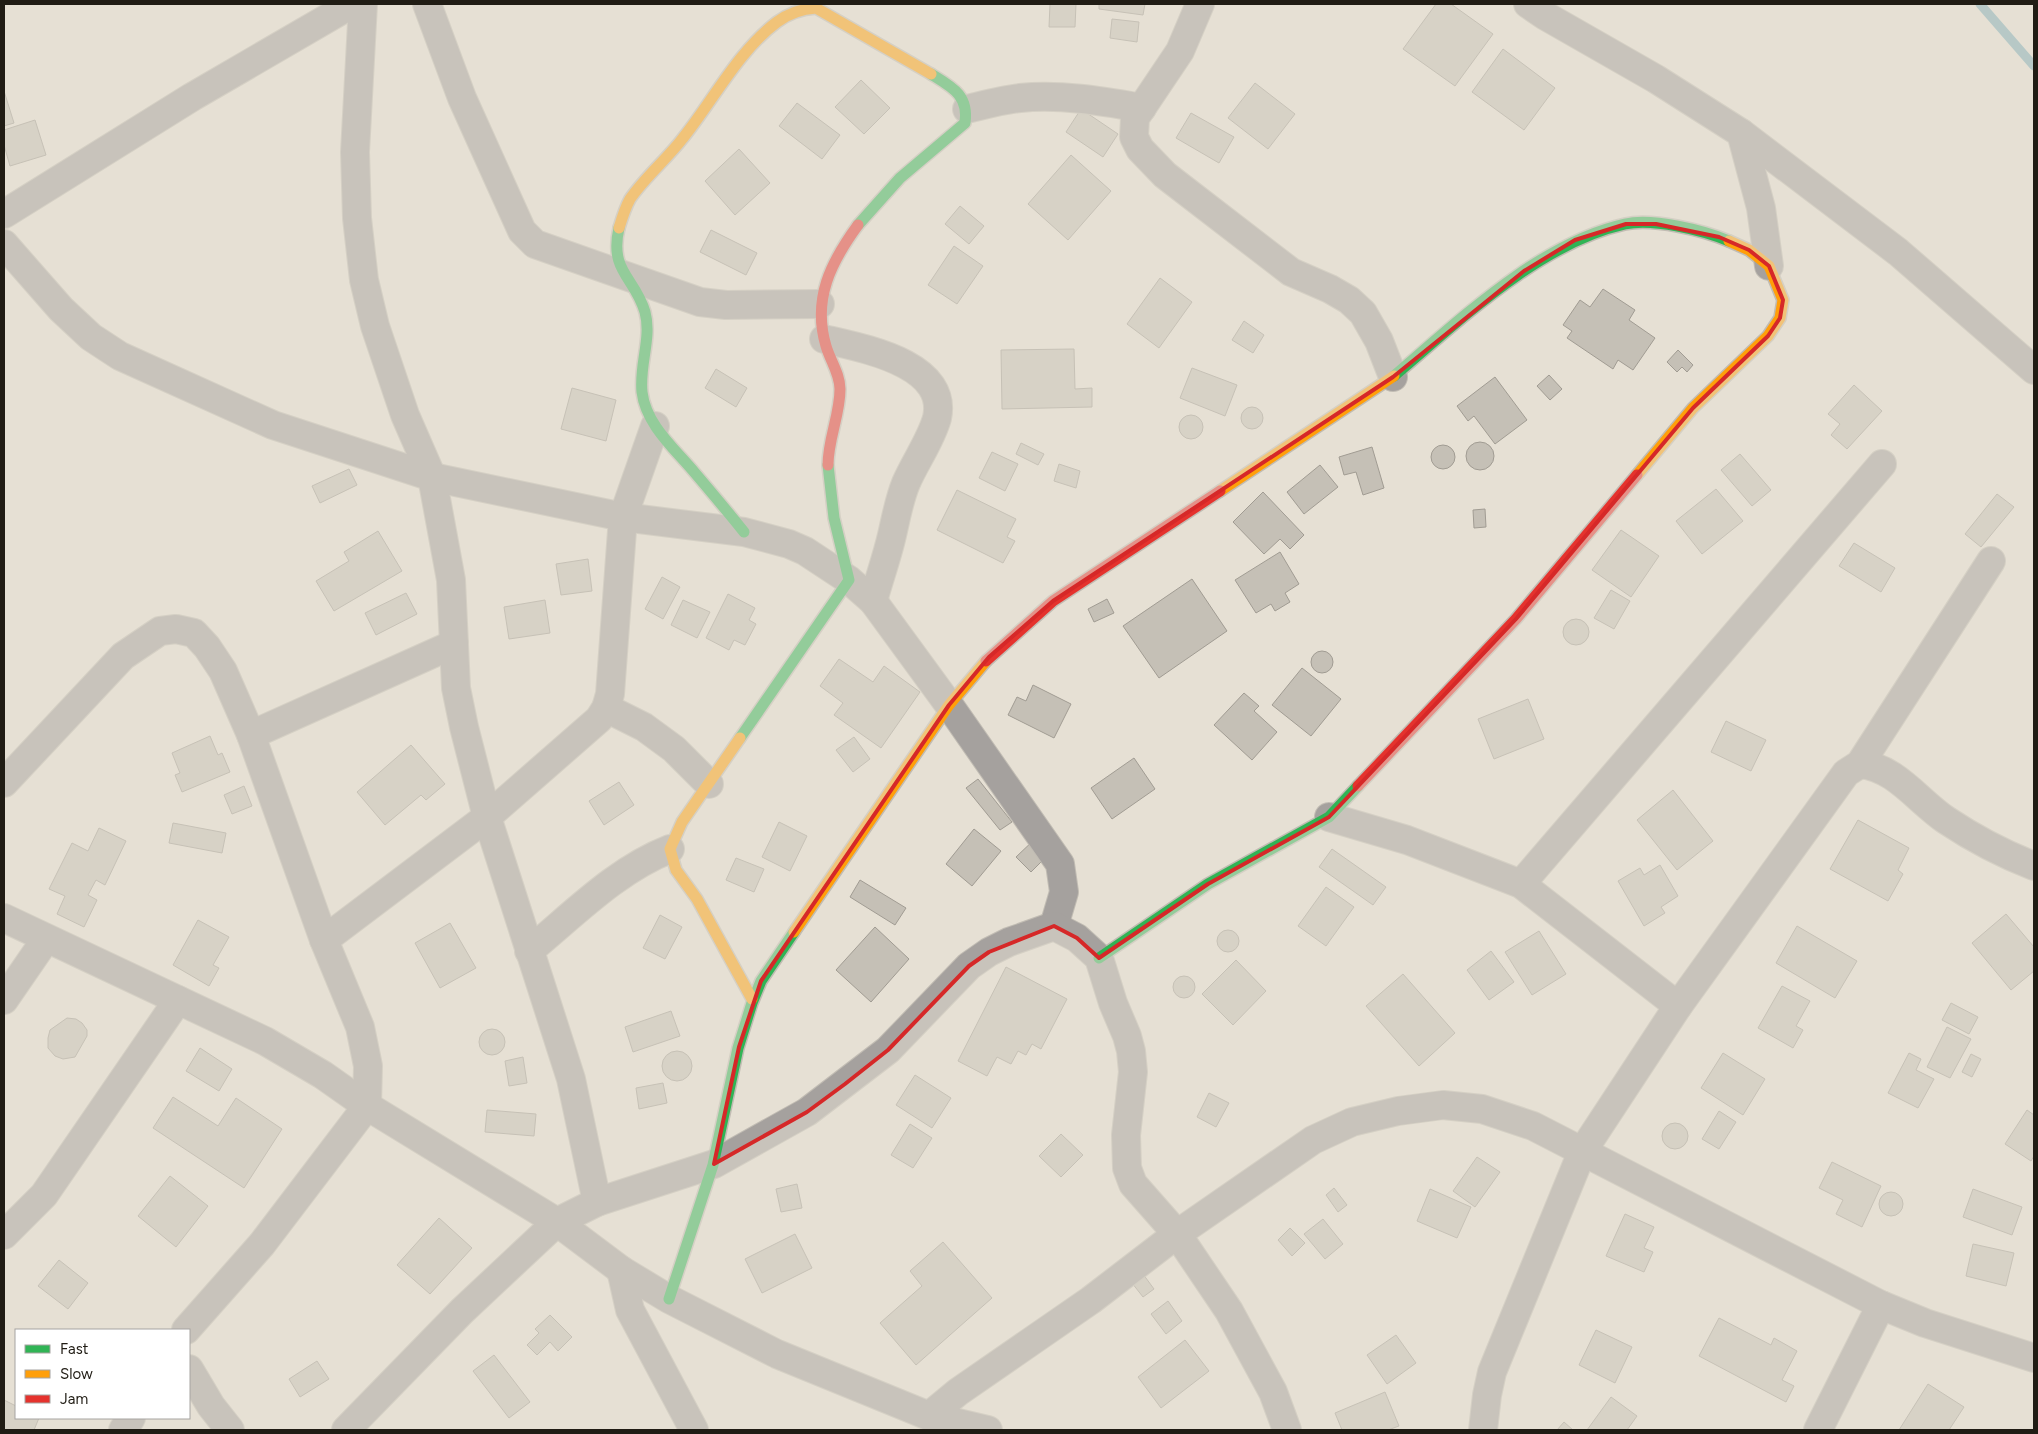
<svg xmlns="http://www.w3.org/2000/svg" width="2038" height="1434" viewBox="0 0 2038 1434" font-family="Figtree,sans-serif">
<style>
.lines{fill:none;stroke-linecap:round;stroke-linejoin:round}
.stream{stroke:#7eacb7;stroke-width:9}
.building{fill:#c5c0b6;stroke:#a19c93}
.street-casing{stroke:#c1bcb3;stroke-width:30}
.fast-casing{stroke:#c1bcb3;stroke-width:14}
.slow-casing{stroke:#c1bcb3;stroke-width:14}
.jam-casing{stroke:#c1bcb3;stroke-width:14}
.street{stroke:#a5a19e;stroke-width:28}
.fast{stroke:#30b455;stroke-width:11}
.slow{stroke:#ff9f0a;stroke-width:11}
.jam{stroke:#e5322d;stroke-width:11}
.marked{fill:none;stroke:#d62828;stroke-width:4;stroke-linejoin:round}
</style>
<rect width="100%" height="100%" fill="#e6e0d4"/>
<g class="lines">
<path class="stream" d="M1980 4 2034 66"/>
</g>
<g class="building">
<path d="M1050 4H1076L1075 27H1049Z"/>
<path d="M1099 4H1145L1143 15 1099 9Z"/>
<path d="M1436 4H1451L1493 34 1455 86 1403 49Z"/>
<path d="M1112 19 1139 22 1137 42 1110 38Z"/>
<path d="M1503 49 1555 88 1524 130 1472 92Z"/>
<path d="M861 80 890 108 864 134 835 107Z"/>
<path d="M1255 83 1295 114 1268 149 1228 118Z"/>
<path d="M4 91 14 123 4 126Z"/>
<path d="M797 103 840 135 822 159 779 126Z"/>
<path d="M1081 109 1118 134 1103 157 1066 132Z"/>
<path d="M1191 113 1234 137 1219 163 1176 138Z"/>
<path d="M35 120 46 155 10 166 4 145V130Z"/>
<path d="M739 149 770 183 735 215 705 181Z"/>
<path d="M1071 155 1111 191 1068 240 1028 204Z"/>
<path d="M960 206 984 226 969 244 945 224Z"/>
<path d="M711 230 757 253 746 275 700 252Z"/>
<path d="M954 246 983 266 957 304 928 285Z"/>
<path d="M1160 278 1192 302 1159 348 1127 324Z"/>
<path d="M1603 289 1635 310 1629 320 1655 338 1633 370 1618 360 1613 369 1567 338 1572 331 1563 325 1580 300 1590 307Z"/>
<path d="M1244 321 1264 335 1253 353 1232 340Z"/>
<path d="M1074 349 1075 389 1092 388V407L1002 409 1001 350Z"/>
<path d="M1678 350 1693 365 1687 372 1682 367 1677 372 1667 362Z"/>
<path d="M1192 368 1237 385 1225 416 1180 398Z"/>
<path d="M716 369 747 388 736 407 705 388Z"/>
<path d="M1549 375 1562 389 1550 400 1537 386Z"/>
<path d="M1495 377 1527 420 1495 444 1474 416 1468 421 1457 406Z"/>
<path d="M1854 385 1882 411 1847 449 1831 435 1840 424 1828 414Z"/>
<path d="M572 388 616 400 606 441 561 429Z"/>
<circle cx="1252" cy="418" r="11"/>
<circle cx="1191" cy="427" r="12"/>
<circle cx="1480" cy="456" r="14"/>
<path d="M1021 443 1044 454 1038 465 1016 454Z"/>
<circle cx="1443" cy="457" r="12"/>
<path d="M1372 447 1384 488 1363 495 1356 472 1344 475 1339 457Z"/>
<path d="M992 452 1018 464 1005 491 979 478Z"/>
<path d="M1740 454 1771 490 1752 506 1721 470Z"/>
<path d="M1059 464 1080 471 1076 488 1054 481Z"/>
<path d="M1320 465 1338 487 1304 514 1287 492Z"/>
<path d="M349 469 357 485 320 503 312 486Z"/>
<path d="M1716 489 1743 521 1702 554 1676 521Z"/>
<path d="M957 490 1016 519 1007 537 1015 541 1003 563 937 530Z"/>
<path d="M1263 492 1304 535 1290 549 1280 539 1264 554 1233 522Z"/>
<path d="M1997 494 2014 507 1981 547 1965 534Z"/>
<path d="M1485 509 1486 527 1474 528 1473 510Z"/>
<path d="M1621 530 1659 556 1631 597 1592 570Z"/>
<path d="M378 531 402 571 334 611 316 581 349 561 344 552Z"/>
<path d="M1854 543 1895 568 1881 592 1839 566Z"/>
<path d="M1280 552 1299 584 1285 593 1290 602 1275 611 1271 604 1256 613 1235 580Z"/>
<path d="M588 559 592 591 561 595 556 564Z"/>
<path d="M662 577 680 587 663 619 645 609Z"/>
<path d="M1192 579 1227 631 1159 678 1123 626Z"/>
<path d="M1611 590 1630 601 1614 629 1594 618Z"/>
<path d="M406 593 417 614 376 635 365 613Z"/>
<path d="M728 594 755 608 749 620 756 624 745 645 734 640 729 650 706 638Z"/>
<path d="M1107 599 1114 613 1094 622 1088 609Z"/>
<path d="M545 600 550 633 509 639 504 607Z"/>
<path d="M683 600 710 612 697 638 671 625Z"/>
<circle cx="1576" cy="632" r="13"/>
<circle cx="1322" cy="662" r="11"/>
<path d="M839 659 873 682 884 666 920 692 881 748 834 715 843 703 820 686Z"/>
<path d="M1302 668 1341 699 1311 736 1272 705Z"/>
<path d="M1033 685 1071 704 1054 738 1008 715 1017 697 1026 701Z"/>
<path d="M1244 693 1259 706 1254 711 1277 732 1252 760 1214 725Z"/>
<path d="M1528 699 1544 739 1494 759 1478 719Z"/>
<path d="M1726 721 1766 740 1751 771 1711 752Z"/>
<path d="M210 736 218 755 222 753 230 772 182 792 175 775 180 773 172 753Z"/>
<path d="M854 737 870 759 853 772 836 750Z"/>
<path d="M411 745 445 784 426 800 421 795 385 825 357 792Z"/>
<path d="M1134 758 1155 789 1112 819 1091 788Z"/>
<path d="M978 779 1012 822 1000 830 966 788Z"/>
<path d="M619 782 634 805 604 825 589 801Z"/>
<path d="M244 786 252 806 232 814 224 795Z"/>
<path d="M1673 790 1713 841 1677 870 1637 820Z"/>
<path d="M1858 820 1909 848 1898 870 1903 874 1888 901 1830 869Z"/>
<path d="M779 822 807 836 790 871 762 857Z"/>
<path d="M173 823 226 833 222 853 169 843Z"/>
<path d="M99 828 126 841 105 885 96 880 88 895 97 900 84 927 57 914 65 896 49 889 72 843 88 851Z"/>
<path d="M974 829 1001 851 972 886 946 864Z"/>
<path d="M1036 838 1050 853 1031 872 1016 857Z"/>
<path d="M1332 849 1386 887 1373 905 1319 867Z"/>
<path d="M736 858 764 869 754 892 726 880Z"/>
<path d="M1660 865 1678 896 1661 907 1665 913 1644 926 1618 881 1640 868 1644 875Z"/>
<path d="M860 880 906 908 895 925 850 897Z"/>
<path d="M1326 887 1354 907 1326 946 1298 926Z"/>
<path d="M2006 914 2034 947V971L2011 990 1972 943Z"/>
<path d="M660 915 682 927 665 959 643 948Z"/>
<path d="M198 920 229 937 213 965 219 968 209 986 173 965Z"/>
<path d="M450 923 476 968 440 988 415 943Z"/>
<path d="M1797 926 1857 961 1835 998 1776 963Z"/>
<path d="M875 927 909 959 871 1002 836 970Z"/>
<circle cx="1228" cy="941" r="11"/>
<path d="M1539 931 1566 974 1532 995 1505 952Z"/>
<path d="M1491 951 1514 982 1489 1000 1467 970Z"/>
<path d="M1236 960 1266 991 1233 1025 1202 994Z"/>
<path d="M1006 967 1067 999 1041 1049 1032 1044 1026 1055 1018 1051 1011 1064 997 1057 987 1076 958 1061Z"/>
<path d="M1403 974 1455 1033 1419 1066 1366 1006Z"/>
<circle cx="1184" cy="987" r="11"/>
<path d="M1782 986 1810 1001 1796 1026 1803 1030 1793 1048 1758 1028Z"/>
<path d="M1951 1003 1978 1017 1969 1034 1942 1020Z"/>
<path d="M671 1011 680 1036 633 1052 625 1027Z"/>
<path d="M67 1018 76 1019 82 1023 87 1030V1036L75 1057 63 1059 55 1056 48 1048V1038L50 1030Z"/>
<path d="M1947 1027 1971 1039 1950 1078 1927 1067Z"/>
<circle cx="492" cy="1042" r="13"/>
<path d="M200 1048 232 1069 219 1091 186 1071Z"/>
<circle cx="677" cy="1066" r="15"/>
<path d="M1723 1053 1765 1079 1743 1115 1701 1088Z"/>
<path d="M1909 1053 1921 1059 1916 1070 1934 1079 1918 1108 1888 1093Z"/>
<path d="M1971 1054 1981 1059 1972 1077 1962 1072Z"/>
<path d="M523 1057 527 1083 509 1086 505 1061Z"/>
<path d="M915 1075 951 1098 932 1128 896 1105Z"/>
<path d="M663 1083 667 1103 639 1109 636 1088Z"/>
<path d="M1209 1093 1229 1103 1216 1127 1197 1117Z"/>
<path d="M173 1097 218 1126 236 1098 282 1129 244 1188 153 1128Z"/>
<path d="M487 1110 536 1114 534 1136 485 1132Z"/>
<path d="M2027 1110 2034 1115V1156L2031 1161 2005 1144Z"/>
<path d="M1719 1111 1736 1122 1719 1149 1702 1139Z"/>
<circle cx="1675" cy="1136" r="13"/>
<path d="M910 1124 932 1138 913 1168 891 1155Z"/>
<path d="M1061 1134 1083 1155 1061 1177 1039 1156Z"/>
<path d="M1477 1157 1500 1172 1475 1207 1453 1191Z"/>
<path d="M1832 1162 1881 1186 1862 1227 1836 1214 1843 1200 1819 1188Z"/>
<path d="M170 1176 208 1206 176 1247 138 1216Z"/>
<path d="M797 1184 802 1208 781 1212 776 1189Z"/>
<path d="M1334 1188 1347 1205 1338 1212 1326 1195Z"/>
<path d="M1430 1189 1471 1207 1457 1238 1417 1221Z"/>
<path d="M1973 1189 2022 1207 2012 1235 1963 1217Z"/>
<circle cx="1891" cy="1204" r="12"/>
<path d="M1625 1214 1654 1227 1644 1248 1653 1252 1644 1272 1606 1256Z"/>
<path d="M439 1218 472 1248 430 1294 397 1265Z"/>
<path d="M1323 1219 1343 1244 1325 1259 1304 1234Z"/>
<path d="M1290 1228 1305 1243 1292 1256 1278 1240Z"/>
<path d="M795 1234 812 1268 762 1293 745 1259Z"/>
<path d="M943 1242 992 1298 916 1365 880 1323 922 1286 910 1271Z"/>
<path d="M1973 1244 2014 1253 2006 1286 1966 1276Z"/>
<path d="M59 1260 88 1283 68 1309 38 1286Z"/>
<path d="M1143 1274 1154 1289 1143 1297 1132 1283Z"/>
<path d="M1168 1301 1182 1321 1166 1334 1151 1314Z"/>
<path d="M550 1315 572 1337 558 1351 550 1342 537 1355 527 1345 539 1333 535 1329Z"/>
<path d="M1719 1318 1771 1345 1774 1338 1797 1351 1782 1380 1794 1386 1786 1402 1699 1356Z"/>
<path d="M1596 1330 1632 1347 1615 1383 1579 1365Z"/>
<path d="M1396 1335 1416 1363 1387 1384 1367 1355Z"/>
<path d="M1185 1340 1209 1371 1161 1408 1138 1377Z"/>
<path d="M494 1355 530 1402 509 1418 473 1371Z"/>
<path d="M317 1361 329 1379 300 1397 289 1379Z"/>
<path d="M1928 1384 1964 1407 1949 1430H1899Z"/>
<path d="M1385 1392 1399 1426 1388 1430H1342L1335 1413Z"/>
<path d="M1611 1397 1637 1416 1627 1430H1587Z"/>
<path d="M4 1400 16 1406V1418H39L34 1430H4Z"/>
<path d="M1564 1422 1573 1430H1557Z"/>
</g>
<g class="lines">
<defs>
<g id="street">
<path d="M363 4 355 152 357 218 364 280 375 326 405 415 432 477 451 580 456 688 464 727 487 817 571 1079 597 1202"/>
<path d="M427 4 462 98 522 231 535 244 700 302 726 305 820 304"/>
<path d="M1200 4 1180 51 1135 118 1134 137 1140 149 1165 175 1291 272 1330 289 1349 300 1363 313 1379 341 1393 377"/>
<path d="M1528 4 1544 15 1656 79 1741 133 1898 252 2034 370"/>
<path d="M967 109C984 105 1002 100 1020 98 1061 94 1101 101 1142 108"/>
<path d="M1741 133 1761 208 1769 266"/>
<path d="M4 214 192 97 352 4"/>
<path d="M4 244 61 309 91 337 120 356 273 425 432 477 623 517 744 532 789 544 805 551 849 580 873 601 949 705 1060 864 1064 892 1054 926"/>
<path d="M824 339C861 348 949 363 937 418 931 440 915 462 906 483 899 500 896 518 892 535 887 557 879 579 873 601"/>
<path d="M606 708 644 727 674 749 709 784"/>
<path d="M251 735 454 644"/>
<path d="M1860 764C1895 767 1918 801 1946 820 1973 838 2003 854 2034 866"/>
<path d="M4 783 123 656 160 631 176 629 194 633 207 647 223 671 251 735 324 940 360 1027 368 1066 367 1106 262 1244 186 1330"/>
<path d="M1329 817 1407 840 1521 884 1678 1006"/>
<path d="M1521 884 1882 464"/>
<path d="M4 918 265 1041 323 1075 367 1106 557 1222 621 1270 669 1299 777 1354 929 1416 988 1430"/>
<path d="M324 940 487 817 599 719 606 708 610 694 623 517 655 426"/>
<path d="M529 951C573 915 616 870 670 849"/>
<path d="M4 1000 46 939"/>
<path d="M4 1235 44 1195 178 1000"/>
<path d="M621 1270 630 1310 694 1430"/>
<path d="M189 1369 211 1406 230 1430"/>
<path d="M929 1416 958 1392 1091 1300 1177 1234 1313 1140 1352 1122 1398 1111 1443 1105 1482 1109 1533 1126 1881 1305 1925 1323 2034 1358"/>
<path d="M123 1430 131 1418"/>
<path d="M346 1430 462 1311 557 1222 597 1202 714 1164 807 1112 888 1050 969 966 989 952 1009 942 1054 926 1077 938 1099 958 1113 1003 1127 1036 1131 1051 1133 1072 1126 1135 1127 1168 1133 1184 1177 1234 1229 1311 1273 1392 1287 1430"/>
<path d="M1483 1430 1487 1395 1492 1372 1582 1152 1678 1006 1846 773 1860 764 1991 561"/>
<path d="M1818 1430 1881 1305"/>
</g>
<g id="fast">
<path d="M858 225 900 178 965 123C969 95 952 87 931 74"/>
<path d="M619 228C609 272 635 277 645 312 652 338 639 365 642 392 646 425 675 449 695 473 712 493 728 512 744 532"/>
<path d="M1394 376C1459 321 1539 243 1625 224 1653 218 1703 230 1729 241"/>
<path d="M740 738 849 580 834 518 828 465"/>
<path d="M1099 958 1208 884 1329 817 1358 786"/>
<path d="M669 1299 713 1165 738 1048 752 1003 761 981 794 932"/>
</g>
<g id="slow">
<path d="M619 228C622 218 625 208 630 199 645 177 667 159 683 138 712 102 739 50 777 22 789 13 801 9 816 8L931 74"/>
<path d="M1637 475 1693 408 1768 336 1780 318 1783 300 1769 266 1749 250 1729 241"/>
<path d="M1220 491 1394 376"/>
<path d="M740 738 682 822 670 849 676 870 697 899 752 999"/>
<path d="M794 932 949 705 986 661"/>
</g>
<g id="jam">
<path d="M828 465C828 439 840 415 840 389 840 374 830 360 826 346 812 299 831 262 858 225"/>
<path d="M986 661 1053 601 1220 491"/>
<path d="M1358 786 1516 619 1637 475"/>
</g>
</defs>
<use href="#street" class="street-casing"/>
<use href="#fast" class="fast-casing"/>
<use href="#slow" class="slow-casing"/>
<use href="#jam" class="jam-casing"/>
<use href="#street" class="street"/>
<use href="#fast" class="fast"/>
<use href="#slow" class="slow"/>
<use href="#jam" class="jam"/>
</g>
<path d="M0 0H2038V1434H0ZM1626 224H1656L1719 237 1749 250 1769 266 1783 300 1780 318 1768 336 1693 408 1516 619 1329 817 1208 884 1099 958 1077 938 1054 926 989 952 969 966 888 1050 845 1084 807 1112 714 1164 739 1047 761 981 949 705 989 657 1053 601 1393 377 1524 271 1575 240Z" fill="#e6e0d4" fill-opacity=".55" fill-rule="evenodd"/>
<path class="marked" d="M1626 224H1656L1719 237 1749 250 1769 266 1783 300 1780 318 1768 336 1693 408 1516 619 1329 817 1208 884 1099 958 1077 938 1054 926 989 952 969 966 888 1050 845 1084 807 1112 714 1164 739 1047 761 981 949 705 989 657 1053 601 1393 377 1524 271 1575 240Z"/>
<rect width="2038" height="1434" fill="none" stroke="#201c14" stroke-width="10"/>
<rect x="15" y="1329" width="175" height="90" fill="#ffffff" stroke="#a6a4a1"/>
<rect x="25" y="1345" width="25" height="8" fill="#30b455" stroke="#a6a4a1"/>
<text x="60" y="1354" font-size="15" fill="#201c14">Fast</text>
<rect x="25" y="1370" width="25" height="8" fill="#ff9f0a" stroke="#a6a4a1"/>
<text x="60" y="1379" font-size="15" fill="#201c14">Slow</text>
<rect x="25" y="1395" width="25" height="8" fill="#e5322d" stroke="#a6a4a1"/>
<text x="60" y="1404" font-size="15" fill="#201c14">Jam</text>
</svg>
